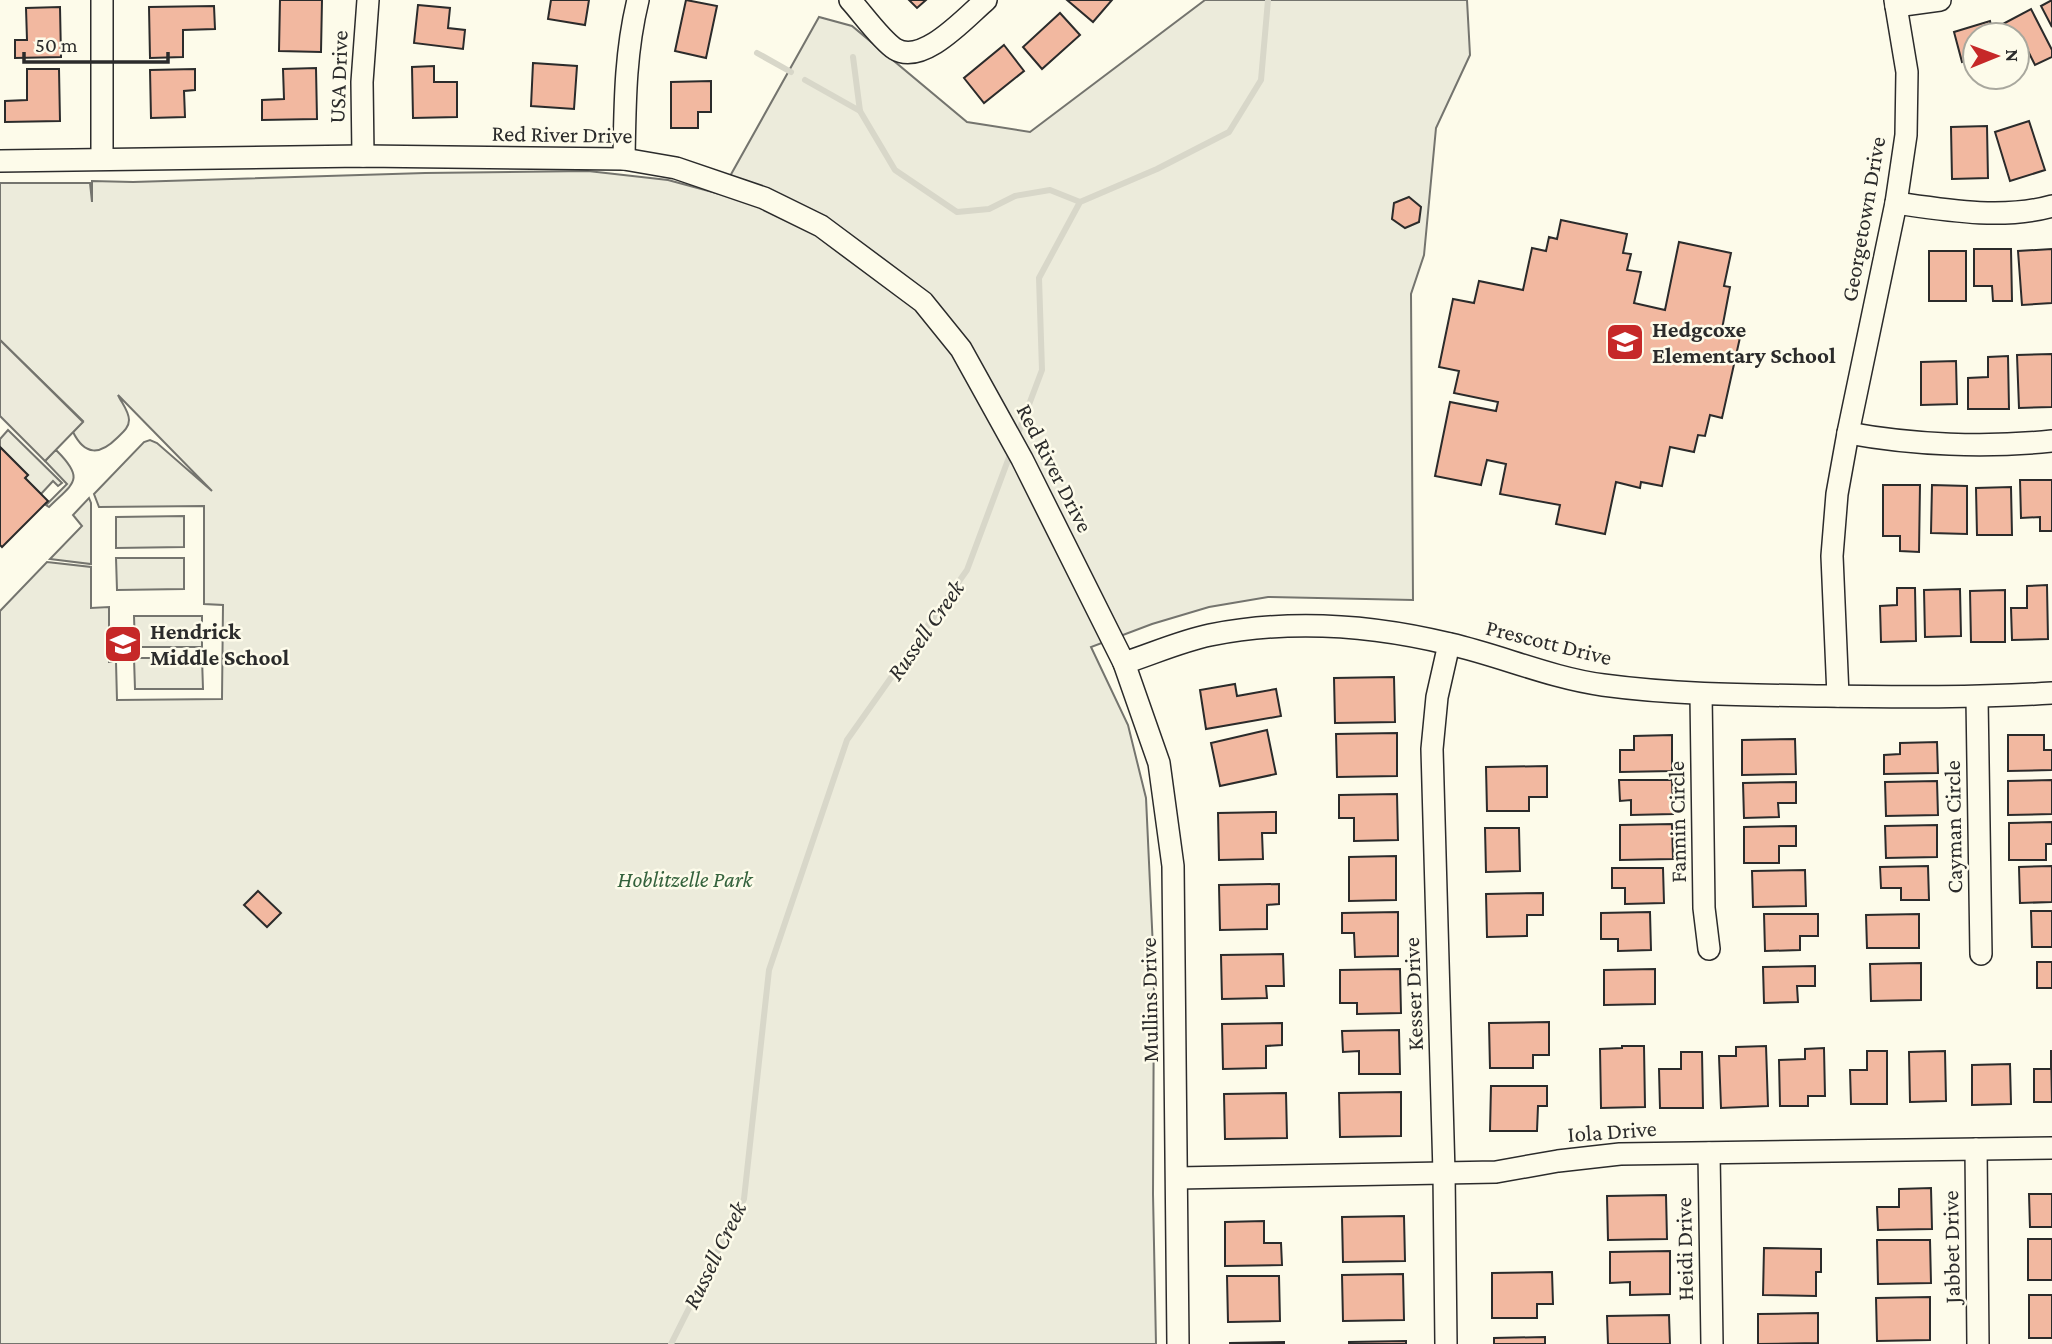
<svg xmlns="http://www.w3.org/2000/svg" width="2052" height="1344" viewBox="0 0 2052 1344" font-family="'Crimson Pro',serif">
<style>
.green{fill:#ecebdb;stroke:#74746e;stroke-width:2}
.parking{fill:#eceadb;stroke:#74746e;stroke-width:2}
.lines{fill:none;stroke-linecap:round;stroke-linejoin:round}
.stream{stroke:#d8d7c9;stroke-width:6}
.building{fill:#f2b8a0;stroke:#2b2b2b;stroke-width:2}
.minor-casing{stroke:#2b2b2b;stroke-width:24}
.minor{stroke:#fdfbea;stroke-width:21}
.labels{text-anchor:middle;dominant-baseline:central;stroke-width:5;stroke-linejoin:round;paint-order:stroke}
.street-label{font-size:23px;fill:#2b2b2b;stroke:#fdfbea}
.poi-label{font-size:23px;font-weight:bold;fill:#2b2b2b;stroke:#fdfbea;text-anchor:start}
.park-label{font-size:23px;font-style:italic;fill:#34623c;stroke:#fdfbea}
.water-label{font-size:24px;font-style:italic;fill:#2b2b2b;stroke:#fdfbea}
</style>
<rect width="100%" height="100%" fill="#fdfbea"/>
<g class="green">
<path d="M1205 0H1467L1470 55 1436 128 1424 255 1411 294 1413 600 1268 597 1209 607 1152 624 1091 647 1128 725 1146 798 1154 970 1153 1194 1156 1344H0V611L47 562 91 567V608L109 607V662H116L117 700 222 699 223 605 204 604V506L99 507 94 494 144 442 150 440 157 443 212 491 118 395C121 402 129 411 129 420 129 428 122 433 117 438 100 455 85 456 73 432L83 421 0 340V183H90L92 202V181L133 182 425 173 588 171 668 180 720 194 819 17 852 26 967 122 1030 132Z"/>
<path d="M8 430 62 483 58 486 53 481 41 494 25 478 28 475 0 447V439Z"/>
<path d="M54 451H57C86 480 73 483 49 507L46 505 67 484 45 461Z"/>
<path d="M89 498 91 503V564L50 559 82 526 73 515Z"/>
<path d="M184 516V547L116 548V517Z"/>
<path d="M184 558V589L117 590 116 558Z"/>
<path d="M134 616H202V647H135Z"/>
<path d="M134 658H202L203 689H135Z"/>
</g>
<path class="parking" d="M0 340 83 422 45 461 0 416Z"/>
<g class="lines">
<g class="stream">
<path d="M757 53 791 72"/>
<path d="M853 57 860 111 895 170 957 212 989 209 1015 196 1050 190 1080 202"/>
<path d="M805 80 860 111"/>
<path d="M1016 439 1042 370 1039 278 1080 202 1157 169 1229 132 1261 80 1268 0"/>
<path d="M671 1344 744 1199 769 970 847 740 967 570 1011 452"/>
</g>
</g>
<g class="building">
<path d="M280 0H322L321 52 279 51Z"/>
<path d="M551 0H589L585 25 548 19Z"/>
<path d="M686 0 717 6 706 58 675 51Z"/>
<path d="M909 0H926L917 8Z"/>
<path d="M1067 0H1112L1093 22Z"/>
<path d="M2052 0V27L2041 6Z"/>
<path d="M418 5 450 8 448 28 465 30 463 49 414 43Z"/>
<path d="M214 6 215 29 183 30V57L150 58 149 7Z"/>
<path d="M60 7 61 57 15 58V40H27L26 8Z"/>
<path d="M2031 9 2052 50V57L2035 65 2026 47 2017 52V35H2007L2001 25Z"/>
<path d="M1060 13 1080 35 1042 69 1023 47Z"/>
<path d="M1990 21 1993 35H1975V59L1962 62 1954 32Z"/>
<path d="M1004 45 1024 71 984 103 964 78Z"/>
<path d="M533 63 577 66 574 109 531 106Z"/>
<path d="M434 66V82H457V117L413 118 412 67Z"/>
<path d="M316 68 317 119 262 120V100L284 99 283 69Z"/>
<path d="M27 69H59L60 121 5 122V101L27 100Z"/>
<path d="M195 69V90L184 91 185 117 151 118 150 70Z"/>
<path d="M711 81V112H698V128H671V82Z"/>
<path d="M2029 121 2045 170 2010 181 1995 132Z"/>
<path d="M1987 126 1988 178 1952 179 1951 127Z"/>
<path d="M1409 197 1421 207 1419 222 1405 228 1392 219 1394 203Z"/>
<path d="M1561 220 1627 234 1623 253 1631 254 1627 270 1641 272 1634 303 1665 310 1679 242 1731 253 1724 286 1730 287 1722 329 1741 333 1722 418 1710 415 1705 436 1698 435 1694 452 1670 447 1662 486 1641 482 1640 488 1616 482 1605 534 1556 524 1560 505 1500 494 1506 464 1487 460 1481 485 1435 476 1450 402 1496 411 1498 402 1454 393 1459 371 1439 367 1453 299 1474 303 1479 281 1523 290 1532 248 1546 251 1549 237 1557 239Z"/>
<path d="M1974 249H2011L2012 301H1993L1992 286H1974Z"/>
<path d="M2052 249V303L2022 305 2018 251Z"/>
<rect x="1929" y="251" width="37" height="50"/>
<path d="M2052 354V407L2019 408 2017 355Z"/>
<path d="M2008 356 2009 409H1968V378L1988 377V357Z"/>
<path d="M1956 361 1957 404 1921 405V362Z"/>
<path d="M0 447 28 475 25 478 48 501 2 547 0 545Z"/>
<path d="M2020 480H2052V531H2040V517L2021 518Z"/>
<path d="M1883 485H1920L1919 552 1900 551V536H1883Z"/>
<path d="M1932 485 1967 486V534L1931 533Z"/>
<path d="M2011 487 2012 535H1977L1976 488Z"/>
<path d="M2047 585 2048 639 2012 640 2011 608H2027V586Z"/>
<path d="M1897 588H1915L1916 641 1881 642 1880 606 1897 605Z"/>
<path d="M1960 589 1961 636 1925 637 1924 590Z"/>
<path d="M2005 590V642H1971L1970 591Z"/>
<path d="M1394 677 1395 722 1335 723 1334 678Z"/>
<path d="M1235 684 1237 696 1276 689 1281 716 1206 729 1200 690Z"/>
<path d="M1267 730 1276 774 1220 786 1211 743Z"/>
<path d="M1397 733V776L1337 777 1336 734Z"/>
<path d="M1672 735V771L1620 772V750H1634V736Z"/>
<path d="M2008 735H2044V750H2052V770L2008 771Z"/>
<path d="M1795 739 1796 774 1742 775V740Z"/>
<path d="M1937 742 1938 773 1884 774V755L1900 754V743Z"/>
<path d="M1547 766V797H1529V811H1487L1486 767Z"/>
<path d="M1619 780H1672L1673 814 1631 815V800L1620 801Z"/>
<path d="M2052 780V814L2008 815V781Z"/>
<path d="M1937 781 1938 815 1886 816 1885 782Z"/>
<path d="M1796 782V803H1778L1779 817 1744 818 1743 783Z"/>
<path d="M1397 794 1398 840 1354 841V818H1339V795Z"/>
<path d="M1276 812V833H1262L1263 859 1219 860 1218 813Z"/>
<path d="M2052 822V844H2046V860H2009V823Z"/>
<path d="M1672 824 1673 859 1620 860V825Z"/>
<path d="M1937 825V857L1886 858 1885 826Z"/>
<path d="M1796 826V846H1779V863H1744V827Z"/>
<path d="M1485 828H1519L1520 871 1486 872Z"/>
<path d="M1396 856V900L1349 901V857Z"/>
<path d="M1928 866 1929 900H1901V888H1881L1880 867Z"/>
<path d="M2052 866V902L2020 903 2019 867Z"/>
<path d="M1612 868H1663L1664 903 1625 904V888H1612Z"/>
<path d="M1805 870 1806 906 1753 907 1752 871Z"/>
<path d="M1279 884V904L1267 905V929L1220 930 1219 885Z"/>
<path d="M258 891 281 913 267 927 244 905Z"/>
<path d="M1543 893V915H1527V936L1487 937 1486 894Z"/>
<path d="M2031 911H2052V947H2032Z"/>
<path d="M1398 912V956L1355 957 1354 933H1342V913Z"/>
<path d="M1650 912 1651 950 1618 951V939H1601V913Z"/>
<path d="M1764 914H1818V936H1800V950L1765 951Z"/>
<path d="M1919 914V948H1867L1866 915Z"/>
<path d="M1283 954 1284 986H1266L1267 998 1222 999 1221 955Z"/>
<rect x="2037" y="962" width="15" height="26"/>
<path d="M1921 963V1000L1871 1001 1870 964Z"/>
<path d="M1815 966V986H1797L1798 1002 1764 1003 1763 967Z"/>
<path d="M1400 969 1401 1013 1357 1014V1003H1340V970Z"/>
<path d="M1655 969V1004L1604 1005V970Z"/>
<path d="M1549 1022V1055H1533V1068H1490L1489 1023Z"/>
<path d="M1282 1023V1045L1266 1046V1068L1223 1069 1222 1024Z"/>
<path d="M1399 1030 1400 1074H1359V1051L1343 1052 1342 1031Z"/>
<path d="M1622 1046H1644L1645 1107 1601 1108 1600 1049 1622 1048Z"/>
<path d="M1766 1046 1768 1106 1721 1108 1719 1056H1736V1047Z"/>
<path d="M1824 1048 1825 1096H1808V1106H1780L1779 1060 1805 1059V1049Z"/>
<path d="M2051 1050 2052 1102H2034V1069H2051Z"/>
<path d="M1867 1051H1887V1104H1851L1850 1070H1867Z"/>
<path d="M1945 1051 1946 1101 1910 1102 1909 1052Z"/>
<path d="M1681 1052H1702L1703 1108H1660L1659 1069H1681Z"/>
<path d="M2010 1064 2011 1104 1972 1105V1065Z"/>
<path d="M1491 1086H1547V1106H1538L1537 1131H1490Z"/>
<path d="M1401 1092V1136L1340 1137 1339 1093Z"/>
<path d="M1286 1093 1287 1138 1225 1139 1224 1094Z"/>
<path d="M1931 1188 1932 1229 1878 1230 1877 1207H1899V1189Z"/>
<path d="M2029 1194H2052V1227H2030Z"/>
<path d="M1666 1195 1667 1239 1608 1240 1607 1196Z"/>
<path d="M1404 1216 1405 1261 1343 1262 1342 1217Z"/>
<path d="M1264 1221V1243H1281L1282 1265 1225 1266V1222Z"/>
<rect x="2028" y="1239" width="24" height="41"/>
<path d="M1877 1240H1930L1931 1283 1878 1284Z"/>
<path d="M1764 1248 1821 1249V1272H1816V1296L1763 1295Z"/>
<path d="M1670 1251V1294L1630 1295V1282L1610 1283V1252Z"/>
<path d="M1552 1272 1553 1304H1537V1318H1492V1273Z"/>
<path d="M1403 1274 1404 1320 1343 1321 1342 1275Z"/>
<path d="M1227 1276H1279L1280 1321 1228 1322Z"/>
<rect x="2029" y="1295" width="23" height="43"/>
<path d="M1930 1297V1340L1877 1341 1876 1298Z"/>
<path d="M1818 1313V1343L1758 1344V1314Z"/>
<path d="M1669 1315 1670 1344H1608L1607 1316Z"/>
<path d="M1545 1337V1344H1494V1338Z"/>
<path d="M1406 1341V1344H1349V1342Z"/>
<path d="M1284 1342V1344H1230V1343Z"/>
</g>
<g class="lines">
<defs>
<g id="minor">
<path d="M102 0V159"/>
<path d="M850 0C862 13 881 40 895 49 923 66 966 17 986 0"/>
<path d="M1896 6 1940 0"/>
<path d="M363 156 362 82 368 0"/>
<path d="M624 159C625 104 625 53 638 0"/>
<path d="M0 161 363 156 624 159 676 168 764 198 821 226 923 302 961 349 1022 459 1124 663 1159 763 1173 866 1178 1344"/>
<path d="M1896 203C1945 210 2003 220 2052 206"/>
<path d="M1848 433C1913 445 1986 448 2052 441"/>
<path d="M1124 663C1152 654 1181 641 1210 635 1290 619 1372 625 1450 644 1502 656 1551 678 1603 685 1677 695 1751 695 1825 696 1901 697 1976 698 2052 693"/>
<path d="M1701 694 1704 908 1709 949"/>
<path d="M1838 696 1832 556 1837 494 1848 433 1896 203 1906 135 1907 72 1895 0"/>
<path d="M1977 698 1981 954"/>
<path d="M1976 1149 1978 1344"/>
<path d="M1709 1153 1712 1344"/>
<path d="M1177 1178 1496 1172 1558 1161 1620 1154 2052 1148"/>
<path d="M1446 1344 1444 1173 1432 749 1437 697 1449 644"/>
</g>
</defs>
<use href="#minor" class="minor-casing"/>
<use href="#minor" class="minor"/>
</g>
<defs>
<symbol id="school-square" viewBox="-11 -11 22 22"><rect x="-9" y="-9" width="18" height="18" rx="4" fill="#c62828" stroke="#fdfbea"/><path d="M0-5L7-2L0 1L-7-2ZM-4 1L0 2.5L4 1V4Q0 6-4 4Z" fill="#fff"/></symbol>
</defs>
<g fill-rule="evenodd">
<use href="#school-square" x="1603" y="320" width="44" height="44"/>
<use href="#school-square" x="101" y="622" width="44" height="44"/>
</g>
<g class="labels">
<g class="street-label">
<text transform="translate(338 77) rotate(-88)">USA Drive</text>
<text transform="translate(562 134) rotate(1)">Red River Drive</text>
<text transform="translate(1863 219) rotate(-80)">Georgetown Drive</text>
<text transform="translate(1055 468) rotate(63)">Red River Drive</text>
<text transform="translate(1549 642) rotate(14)">Prescott Drive</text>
<text transform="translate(1677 822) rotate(-91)">Fannin Circle</text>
<text transform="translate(1953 827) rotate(-91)">Cayman Circle</text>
<text transform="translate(1413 994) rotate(-92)">Kesser Drive</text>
<text transform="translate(1149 1000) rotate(-91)">Mullins Drive</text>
<text transform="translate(1612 1131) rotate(-4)">Iola Drive</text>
<text transform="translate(1951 1247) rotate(-91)">Jabbet Drive</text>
<text transform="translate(1684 1249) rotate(-91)">Heidi Drive</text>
</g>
<g class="poi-label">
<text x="1652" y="329">Hedgcoxe<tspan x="1652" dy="26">Elementary School</tspan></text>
<text x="150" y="631">Hendrick<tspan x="150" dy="26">Middle School</tspan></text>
</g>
<g class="park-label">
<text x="685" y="879">Hoblitzelle Park</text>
</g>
<g class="water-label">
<text transform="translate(925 630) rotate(-55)">Russell Creek</text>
<text transform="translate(714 1255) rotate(-64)">Russell Creek</text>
</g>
</g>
<g transform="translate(1996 56) rotate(89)"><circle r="33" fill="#fdfbea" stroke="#a9a89e" stroke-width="2"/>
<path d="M0-5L12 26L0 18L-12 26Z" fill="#c62828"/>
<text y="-10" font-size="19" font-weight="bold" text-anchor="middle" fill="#2b2b2b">N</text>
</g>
<path d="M24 52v10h144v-10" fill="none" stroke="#2b2b2b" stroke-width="3.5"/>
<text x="35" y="52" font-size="21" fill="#2b2b2b" stroke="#fdfbea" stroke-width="5" paint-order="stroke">50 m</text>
</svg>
